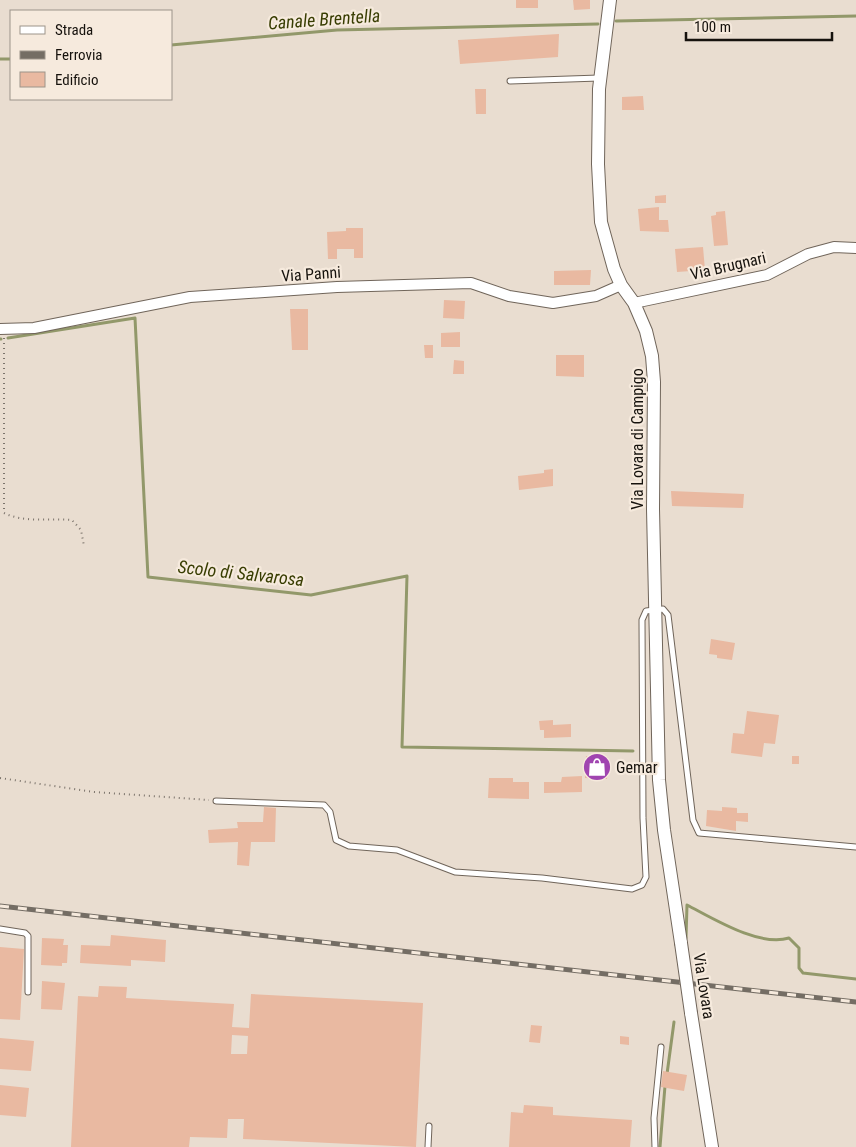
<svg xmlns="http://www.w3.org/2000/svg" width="856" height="1147" viewBox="0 0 856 1147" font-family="'Roboto Condensed',sans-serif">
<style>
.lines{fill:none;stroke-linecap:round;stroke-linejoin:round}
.stream{stroke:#92986a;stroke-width:3}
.building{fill:#e9b9a1;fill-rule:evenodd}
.service-casing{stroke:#70655a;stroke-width:7}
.minor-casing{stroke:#70655a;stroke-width:12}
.tertiary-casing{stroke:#70655a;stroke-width:14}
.path{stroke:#7b736b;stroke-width:2;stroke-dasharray:1 4;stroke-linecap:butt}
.service{stroke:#fff;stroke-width:5}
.minor{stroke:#fff;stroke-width:10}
.tertiary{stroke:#fff;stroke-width:12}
.rail-casing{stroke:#746d64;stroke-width:5}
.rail{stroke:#f6eadd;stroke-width:3;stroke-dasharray:9;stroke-linecap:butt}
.tertiary-bridge-casing{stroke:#70655a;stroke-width:14;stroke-linecap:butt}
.tertiary-bridge{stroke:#fff;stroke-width:12}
.labels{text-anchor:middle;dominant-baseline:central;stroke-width:4.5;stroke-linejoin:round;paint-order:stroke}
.street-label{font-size:16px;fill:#16120d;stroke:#f6eadd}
.poi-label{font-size:16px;fill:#16120d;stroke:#f6eadd;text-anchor:start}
.water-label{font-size:18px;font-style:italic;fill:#383d02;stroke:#f6eadd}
</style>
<rect width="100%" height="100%" fill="#e9ddd0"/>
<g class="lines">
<g class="stream">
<path d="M616 21 856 16"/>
<path d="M171 45 337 30 598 24"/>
<path d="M0 59H11"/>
<path d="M8 338 135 318 148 577 311 595 407 576 402 747 633 751"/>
<path d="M0 339H1"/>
<path d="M686 938 687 905C714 919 759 947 789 938L799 948V968L803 973 856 979"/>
<path d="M667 1074 674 1022"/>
<path d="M660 1147 665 1086"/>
</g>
</g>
<g class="building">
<rect x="516" y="0" width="22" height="8"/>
<path d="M573 0H590V9L574 10Z"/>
<path d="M559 34 558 57 460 64 458 40Z"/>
<path d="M475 89H486V114H476Z"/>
<path d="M643 96 644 110H622V97Z"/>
<path d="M666 195V203H655V196Z"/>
<path d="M659 207V220H668L669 232 640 231 638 209Z"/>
<path d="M725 211 728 245 714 246 711 216 716 215V212Z"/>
<path d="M346 228H363V258H354V249H337V259H328L327 232 346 231Z"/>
<path d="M703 247 705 270 677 272 675 249Z"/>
<path d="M591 270 590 285H554V271Z"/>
<path d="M444 300 465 301 464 319 443 318Z"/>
<path d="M290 309H308V350H292Z"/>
<path d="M460 332V347H441V333Z"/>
<path d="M424 345H433V358H425Z"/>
<path d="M556 355H584V377L556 376Z"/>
<path d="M454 360 464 361V374H453Z"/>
<path d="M553 469V486L519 490 518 476 544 473V470Z"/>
<path d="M671 491 744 494 743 508 672 506Z"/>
<path d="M711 639 735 643 732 660 717 658V655L709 654Z"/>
<path d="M747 711 779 715 775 744 764 743 762 757 731 753 733 733 744 734Z"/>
<path d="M553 720V725L571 724V737L544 738V730H540L539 721Z"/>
<path d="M586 756 608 757 607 779 585 778Z"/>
<rect x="792" y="756" width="7" height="8"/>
<path d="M582 776V792L544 793V782H561L562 777Z"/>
<path d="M489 778H513V782H529V799L488 798Z"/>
<path d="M264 807 276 808 275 842H251L249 866 237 865 238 842 209 843 208 830 238 828 237 822H263Z"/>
<path d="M722 807 737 808V813H748V822L736 821V831L706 826 707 810 722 811Z"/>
<path d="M111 935 166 940 165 962 131 960V966L80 963 81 945 110 946Z"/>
<path d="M42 938 64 939 63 945H68L67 963H62V966L41 965Z"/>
<path d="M0 947 24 949 20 1020 0 1019Z"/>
<path d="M42 981 65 983 62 1010 41 1009Z"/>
<path d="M99 986 127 987 126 998 234 1004 232 1027 249 1028 251 994 423 1003 416 1147 243 1139 244 1119H228L227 1138 190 1137 189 1147H71L78 996 98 997ZM232 1035 248 1036 247 1054H231Z"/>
<path d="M531 1025 542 1026 540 1043 529 1042Z"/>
<path d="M620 1036 629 1037V1045L620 1044Z"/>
<path d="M0 1038 34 1041 31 1071 0 1069Z"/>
<path d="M663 1071 687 1075 684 1091 661 1087Z"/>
<path d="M0 1085 29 1088 26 1117 0 1115Z"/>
<path d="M524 1105 553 1107V1115L632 1120 630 1147H509L511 1112 523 1113Z"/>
</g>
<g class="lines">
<defs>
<g id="service">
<path d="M510 81 599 78"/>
<path d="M216 801 324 805 330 812 336 840 349 846 397 850 455 872 542 878 632 889 642 885 646 877 643 818 642 620 646 611 663 609 668 615 693 820 699 833 856 847"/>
<path d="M0 929 25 933 28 936V992"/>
<path d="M428 1147 429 1126"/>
<path d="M655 1147 654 1118 661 1047"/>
</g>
<g id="minor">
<path d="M634 303 767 275 808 254 834 247 856 248"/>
<path d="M0 329 34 328 190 297 337 287 471 283 509 296 553 303 596 296 621 285"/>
</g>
<g id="tertiary">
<path d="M610 0 599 89 598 164 601 222 614 269 621 285 634 303 646 331 652 356 654 382 653 509 659 780 664 830 681 943"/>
<path d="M691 1013 712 1147"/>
</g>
</defs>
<use href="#service" class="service-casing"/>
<use href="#minor" class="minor-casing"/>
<use href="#tertiary" class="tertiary-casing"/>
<g class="path">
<path d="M4 338V513C24 523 49 518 72 520L81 530 84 546"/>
<path d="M0 778 94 792 209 800"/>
</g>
<use href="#service" class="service"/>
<use href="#minor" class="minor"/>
<use href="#tertiary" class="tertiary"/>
<defs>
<path id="rail" d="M0 906 856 1002"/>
</defs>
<use href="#rail" class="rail-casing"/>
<use href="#rail" class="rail"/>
<defs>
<path id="tertiary-bridge" d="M681 943 691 1013"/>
</defs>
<use href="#tertiary-bridge" class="tertiary-bridge-casing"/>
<use href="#tertiary-bridge" class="tertiary-bridge"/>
</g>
<defs>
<symbol id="shop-disc" viewBox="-11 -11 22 22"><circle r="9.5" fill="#a045b0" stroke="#f6eadd"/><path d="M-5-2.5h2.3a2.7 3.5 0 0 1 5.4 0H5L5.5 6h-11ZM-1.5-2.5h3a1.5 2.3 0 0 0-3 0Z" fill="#fff"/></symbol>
</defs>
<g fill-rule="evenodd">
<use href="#shop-disc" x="581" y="751" width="32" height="32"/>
</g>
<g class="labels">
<g class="street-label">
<text transform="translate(728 266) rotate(-13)">Via Brugnari</text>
<text transform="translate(311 274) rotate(-4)">Via Panni</text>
<text transform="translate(637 439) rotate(-90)">Via Lovara di Campigo</text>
<text transform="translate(704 986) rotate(81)">Via Lovara</text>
</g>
<g class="poi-label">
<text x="616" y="767">Gemar</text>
</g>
<g class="water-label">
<text transform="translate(324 19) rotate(-4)">Canale Brentella</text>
<text transform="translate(241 573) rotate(6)">Scolo di Salvarosa</text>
</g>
</g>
<rect x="10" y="10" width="162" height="90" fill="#f6eadd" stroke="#9c948a"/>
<rect x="20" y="26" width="25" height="8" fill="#ffffff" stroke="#9c948a"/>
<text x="55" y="35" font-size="15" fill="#16120d">Strada</text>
<rect x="20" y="51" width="25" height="8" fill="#746d64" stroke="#9c948a"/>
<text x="55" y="60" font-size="15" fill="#16120d">Ferrovia</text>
<rect x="20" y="72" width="25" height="15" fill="#e9b9a1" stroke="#9c948a"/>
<text x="55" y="85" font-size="15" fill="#16120d">Edificio</text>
<path d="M686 32v8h146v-8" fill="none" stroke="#16120d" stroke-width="2.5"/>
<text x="694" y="32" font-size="15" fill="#16120d" stroke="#f6eadd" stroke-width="4" paint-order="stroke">100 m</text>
</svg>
